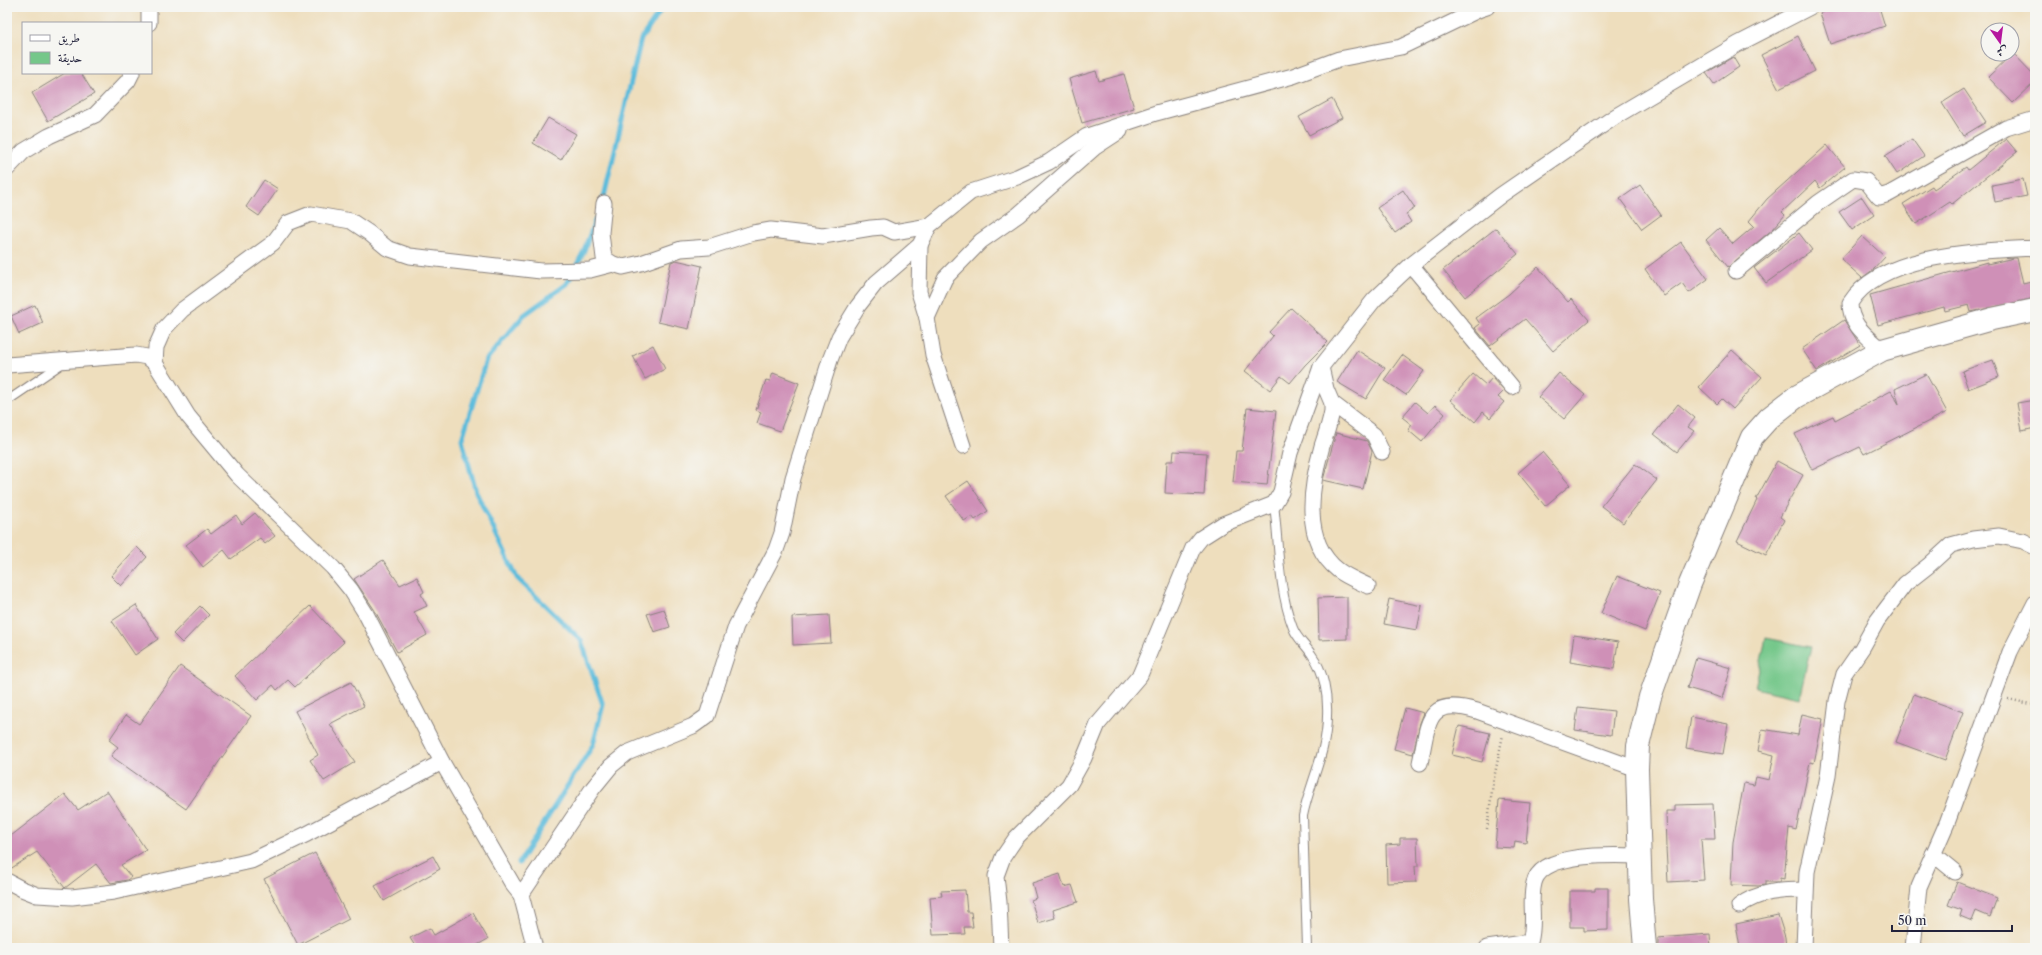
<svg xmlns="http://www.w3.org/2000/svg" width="2042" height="955" viewBox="0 0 2042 955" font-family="'Libre Caslon Text',Amiri,serif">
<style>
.green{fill:#75c78a;stroke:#4c7462}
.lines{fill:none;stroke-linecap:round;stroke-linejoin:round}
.stream{stroke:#5dbcdb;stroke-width:5}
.building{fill:#cf90b7}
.lane-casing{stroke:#88807c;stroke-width:10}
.street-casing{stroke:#88807c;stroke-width:17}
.secondary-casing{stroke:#88807c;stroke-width:24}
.path{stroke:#88807c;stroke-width:2.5;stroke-dasharray:1 3;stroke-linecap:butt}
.lane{stroke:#fff;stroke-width:8}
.street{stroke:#fff;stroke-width:15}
.secondary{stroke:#fff;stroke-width:22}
</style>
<rect width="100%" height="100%" fill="#f6f6f2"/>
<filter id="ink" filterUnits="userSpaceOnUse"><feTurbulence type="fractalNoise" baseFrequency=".025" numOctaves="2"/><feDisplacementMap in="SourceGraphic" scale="8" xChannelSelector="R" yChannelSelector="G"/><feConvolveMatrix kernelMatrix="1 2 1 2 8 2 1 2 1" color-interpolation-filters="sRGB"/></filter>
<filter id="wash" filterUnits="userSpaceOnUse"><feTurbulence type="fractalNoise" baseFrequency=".012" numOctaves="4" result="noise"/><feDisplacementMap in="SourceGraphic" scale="16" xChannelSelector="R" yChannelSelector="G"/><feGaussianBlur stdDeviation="0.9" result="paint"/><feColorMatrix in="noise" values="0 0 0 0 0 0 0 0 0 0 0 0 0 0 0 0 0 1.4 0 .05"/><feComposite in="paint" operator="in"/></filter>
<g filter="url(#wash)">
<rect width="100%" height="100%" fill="#eedebd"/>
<path class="green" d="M1766 638 1811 647 1799 698 1755 688Z"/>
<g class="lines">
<g class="stream">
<path d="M603 201 641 39 663 7"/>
<path d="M519 863 593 745 603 705 581 640 517 578 476 492 462 439 486 360 524 315 567 284 583 253 596 218"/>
</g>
</g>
<g id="blocks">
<g class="building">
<path d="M1837 7H1879L1885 26 1830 44 1820 13Z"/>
<path d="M1798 36 1815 71 1779 89 1761 55Z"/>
<path d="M2013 53 2035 76V82L2013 103 1988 77Z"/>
<path d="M1733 57 1739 67 1714 84 1706 73Z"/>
<path d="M1096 71 1099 81 1124 74 1134 108 1082 123 1069 79Z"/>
<path d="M65 73H81L94 94 48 121 32 93Z"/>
<path d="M1964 89 1986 122 1963 136 1942 103Z"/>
<path d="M1332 99 1342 118 1309 135 1299 117Z"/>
<path d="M548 118 576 134 561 160 533 143Z"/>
<path d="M1912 139 1924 156 1897 174 1885 156Z"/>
<path d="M2006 139 2017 152 1952 204 1950 202 1916 224 1903 204 1932 186 1934 189 1966 167 1968 170Z"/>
<path d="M1827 145 1845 167 1820 188 1815 181 1782 212 1785 215 1773 229 1728 267 1706 240 1719 228 1733 244 1754 226 1749 221 1767 199Z"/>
<path d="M2023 179 2027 196 1995 202 1992 185Z"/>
<path d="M264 180 278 189 259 216 246 207Z"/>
<path d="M1640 185 1661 215 1642 229 1620 199Z"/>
<path d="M1403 190 1415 208 1406 214 1411 222 1395 233 1377 208Z"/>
<path d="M1862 197 1874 215 1852 230 1839 212Z"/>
<path d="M1496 228 1518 254 1465 297 1443 270Z"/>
<path d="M1799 233 1812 250 1766 283 1754 268Z"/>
<path d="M1862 236 1885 257 1874 269 1862 278 1841 259Z"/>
<path d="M1681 242 1708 279 1689 293 1682 283 1664 296 1645 269Z"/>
<path d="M2014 258H2017L2023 283 2035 280V298L1971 312 1969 305 1945 311 1944 307 1878 325 1870 295 1987 262V264Z"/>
<path d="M676 260 702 266 689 329 658 322 671 262Z"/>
<path d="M1538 267 1568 302 1571 299 1589 320 1553 351 1525 319 1490 346 1475 328 1480 324 1476 318 1509 294Z"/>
<path d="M35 305 43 323 19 334 11 316Z"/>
<path d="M1291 308 1328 342 1305 365 1290 383 1281 376 1270 390 1245 371 1273 336 1269 332Z"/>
<path d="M1844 320 1860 345 1817 371 1802 349Z"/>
<path d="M653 345 665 369 645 379 633 356Z"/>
<path d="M1357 350 1385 368 1366 399 1337 382Z"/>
<path d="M1732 350 1762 377 1733 409 1722 399 1717 404 1699 387Z"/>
<path d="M1402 355 1424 371 1406 395 1384 380Z"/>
<path d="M1993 360 1999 377 1968 389 1962 371Z"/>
<path d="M773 373 799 383 780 431 757 423 761 412 756 410 766 380 770 381Z"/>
<path d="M1559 373 1585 395 1564 419 1538 397Z"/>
<path d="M1473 374 1486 385 1492 378 1504 391 1498 397 1504 402 1490 418 1483 412 1475 422 1450 400Z"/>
<path d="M1926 374 1947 412 1864 454 1860 447 1812 470 1795 434 1833 416 1835 420 1891 391 1899 404 1895 389Z"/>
<path d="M2035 400V428L2022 431 2017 403Z"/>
<path d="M1415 402 1428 413 1435 405 1445 414 1422 442 1408 430 1412 425 1402 417Z"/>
<path d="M1678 404 1695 418 1688 427 1694 431 1677 452 1654 434Z"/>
<path d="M1247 408 1276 411 1267 485 1233 482 1236 451H1242Z"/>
<path d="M1336 433 1367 441 1372 451 1363 489 1323 480Z"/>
<path d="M1174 451 1207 453 1204 495 1165 493 1167 461H1173Z"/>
<path d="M1542 452 1570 485 1545 506 1518 473Z"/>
<path d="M1777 461 1803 475 1780 517 1784 520 1766 555 1737 541 1757 500 1756 499Z"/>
<path d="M1635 464 1657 480 1623 523 1601 506Z"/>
<path d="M968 481 988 511 975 520 972 516 964 521 946 496Z"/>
<path d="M255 513 275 536 265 544 260 538 231 559 224 550 203 567 186 545 207 529 211 534 236 515 242 524Z"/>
<path d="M137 547 147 557 121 586 111 576Z"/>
<path d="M383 560 400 585 417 577 424 592 421 594 427 606 414 612 427 635 397 652 374 609 354 579Z"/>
<path d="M1617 576 1660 593 1645 631 1601 613Z"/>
<path d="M1347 597V639L1319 640 1318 598Z"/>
<path d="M1389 599 1422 606 1417 630 1384 624Z"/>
<path d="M136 605 158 639 135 655 112 621Z"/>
<path d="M200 606 209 615 182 643 173 634Z"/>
<path d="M310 606 344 642 295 687 288 680 277 690 273 685 257 700 235 676Z"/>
<path d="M664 609 670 627 654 632 647 614Z"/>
<path d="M829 615 831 643 793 645 792 617Z"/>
<path d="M1574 635 1618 642 1614 669 1570 662Z"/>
<path d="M1696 658 1731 668 1722 698 1687 688Z"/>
<path d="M180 666 251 716 186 809 111 756 118 747 109 740 126 715 139 724Z"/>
<path d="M351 682 364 706 330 724 355 762 324 781 310 760 318 755 295 711Z"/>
<path d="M1914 694 1963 712 1945 760 1896 742Z"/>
<path d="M1578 707 1614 711 1611 735 1575 730Z"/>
<path d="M1405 708 1424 713 1420 723 1413 754 1394 749Z"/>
<path d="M1802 714 1823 719 1814 763 1810 762 1796 830 1789 828 1784 879 1780 878V882H1765V885L1759 886 1731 885 1733 842 1744 783 1754 785 1756 777 1769 780 1774 755 1758 751 1762 729 1798 735Z"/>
<path d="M1691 717 1728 724 1723 754 1686 748Z"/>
<path d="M1459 726 1490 733 1482 762 1452 755Z"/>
<path d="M107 791 146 850 121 865 131 877 127 880 111 883 96 864 65 888 37 852 7 871V839L65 794 78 810Z"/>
<path d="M1499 800 1530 803 1526 843 1515 841 1514 848 1495 847Z"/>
<path d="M1713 804 1715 839H1701L1704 880 1668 882 1666 848H1667L1666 811H1675V805Z"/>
<path d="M1400 838H1417L1418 866H1415L1416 882 1387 883 1386 845 1400 844Z"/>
<path d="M315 853 349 919 298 945 264 879Z"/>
<path d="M433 856 440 869 384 901 375 886Z"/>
<path d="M1060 874 1064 887 1072 885 1078 902 1053 910 1055 918 1038 923 1031 900 1036 898 1032 883Z"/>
<path d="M1957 882 1997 898 1990 917 1976 911 1972 921 1960 916 1962 910 1948 905Z"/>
<path d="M1595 888H1608V930L1584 931V927H1570V891H1595Z"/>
<path d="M965 890 967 912H971L973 927H964L965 934 933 935 930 897 942 896 941 891Z"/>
<path d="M473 913 488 939 472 948H412L415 946 410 938 430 928 434 935Z"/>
<path d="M1778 915 1785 937 1786 948H1740L1736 924Z"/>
<path d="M1710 934 1711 948H1658V938Z"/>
</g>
</g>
</g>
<g filter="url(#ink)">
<use href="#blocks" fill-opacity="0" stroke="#88807c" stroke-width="1"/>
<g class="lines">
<defs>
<g id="lane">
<path d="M7 401 63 363"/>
<path d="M1274 504C1279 545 1278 589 1293 628 1297 639 1306 645 1312 655 1324 671 1328 696 1327 716 1327 753 1310 781 1303 816L1307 948"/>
</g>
<g id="street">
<path d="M149 23V7"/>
<path d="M7 169 24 151 49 136 95 115 128 81 132 73"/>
<path d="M604 203 601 233 604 258 613 264 623 267 641 263 681 249 709 247 753 233 771 230 823 236 871 228 883 227 894 232 929 226"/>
<path d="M920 245 919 292 927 318"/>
<path d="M1411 265 1512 387"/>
<path d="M1736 271 1818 203 1853 179 1866 181 1879 197 1889 194 2006 128 2035 119"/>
<path d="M1882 350C1867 336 1850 325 1850 303 1881 253 1981 251 2035 248"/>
<path d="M155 363 156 347 164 329 182 310 273 243 288 223 311 214 351 221 369 233 387 248 410 256 541 271 590 270 613 264"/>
<path d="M7 365 136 355 147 357 155 363 188 416 237 475 333 568 351 590 366 614 442 762 513 885 521 895 535 948"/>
<path d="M1321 367 1326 389 1332 403V411C1330 423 1326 434 1322 446 1311 485 1301 541 1338 570 1347 577 1358 581 1368 586"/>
<path d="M1332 403 1374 435 1382 452"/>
<path d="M963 446 933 355 927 318 945 278 981 241 1018 215 1094 148 1120 131"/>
<path d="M1420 763C1429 723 1425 696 1477 711L1637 769"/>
<path d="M1933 854 1955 872"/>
<path d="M7 881 22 889 37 895 72 897 114 892 251 861 307 834 442 762"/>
<path d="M521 895 593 788 611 766 627 753 693 726 707 716 736 626 776 550 782 533 793 478 830 360 839 337 858 306 876 283 920 245 929 226 971 192 1017 177 1049 162 1087 136 1156 113 1293 76 1339 59 1401 47 1478 10 1487 7"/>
<path d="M1739 906C1759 891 1781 890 1805 890"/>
<path d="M1001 948 999 902 996 876 1003 857 1016 838 1069 785 1084 758 1098 724 1140 675 1193 548 1201 538 1223 524 1274 504 1281 492 1290 453 1321 367 1374 300 1411 265 1501 195 1616 116 1738 44 1810 7"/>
<path d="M1487 948 1530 942C1536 921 1529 902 1534 883 1541 851 1615 855 1641 856"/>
<path d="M1804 948 1807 872 1828 776 1837 701 1844 674 1862 648 1877 621 1905 584 1928 566 1951 545 1973 539 1999 536 2023 541 2035 547"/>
<path d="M1913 948 1919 887 1947 823 2010 652 2035 603"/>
</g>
<path id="secondary" d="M1645 948 1641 899 1637 769 1638 746 1650 697 1690 584 1752 437 1769 418 1796 397 1882 350 1992 319 2035 310"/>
</defs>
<use href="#lane" class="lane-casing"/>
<use href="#street" class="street-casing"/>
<use href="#secondary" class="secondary-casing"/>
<g class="path">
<path d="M2008 699 2035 705"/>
<path d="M1487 829 1493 783 1503 735"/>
</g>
<use href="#lane" class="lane"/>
<use href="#street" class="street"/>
<use href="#secondary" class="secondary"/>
</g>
</g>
<rect width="2042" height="955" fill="none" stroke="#f6f6f2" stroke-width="24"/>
<rect x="22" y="22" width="130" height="52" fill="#f6f6f2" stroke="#a1a1a9"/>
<rect x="30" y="35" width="20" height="6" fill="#ffffff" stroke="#a1a1a9"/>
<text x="58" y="42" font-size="12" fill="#22223b">طريق</text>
<rect x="30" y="52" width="20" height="12" fill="#75c78a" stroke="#a1a1a9"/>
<text x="58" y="62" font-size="12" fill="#22223b">حديقة</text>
<g transform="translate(2000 42) rotate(166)"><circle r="19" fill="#f6f6f2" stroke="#a1a1a9"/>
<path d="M0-3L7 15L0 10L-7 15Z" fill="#b5179e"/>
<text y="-6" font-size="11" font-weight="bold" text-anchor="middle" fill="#22223b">ش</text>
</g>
<path d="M1892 925v6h120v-6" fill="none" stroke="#22223b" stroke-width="2"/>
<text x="1898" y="925" font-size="12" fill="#22223b" stroke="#f6f6f2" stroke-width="3" paint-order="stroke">50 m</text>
</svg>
